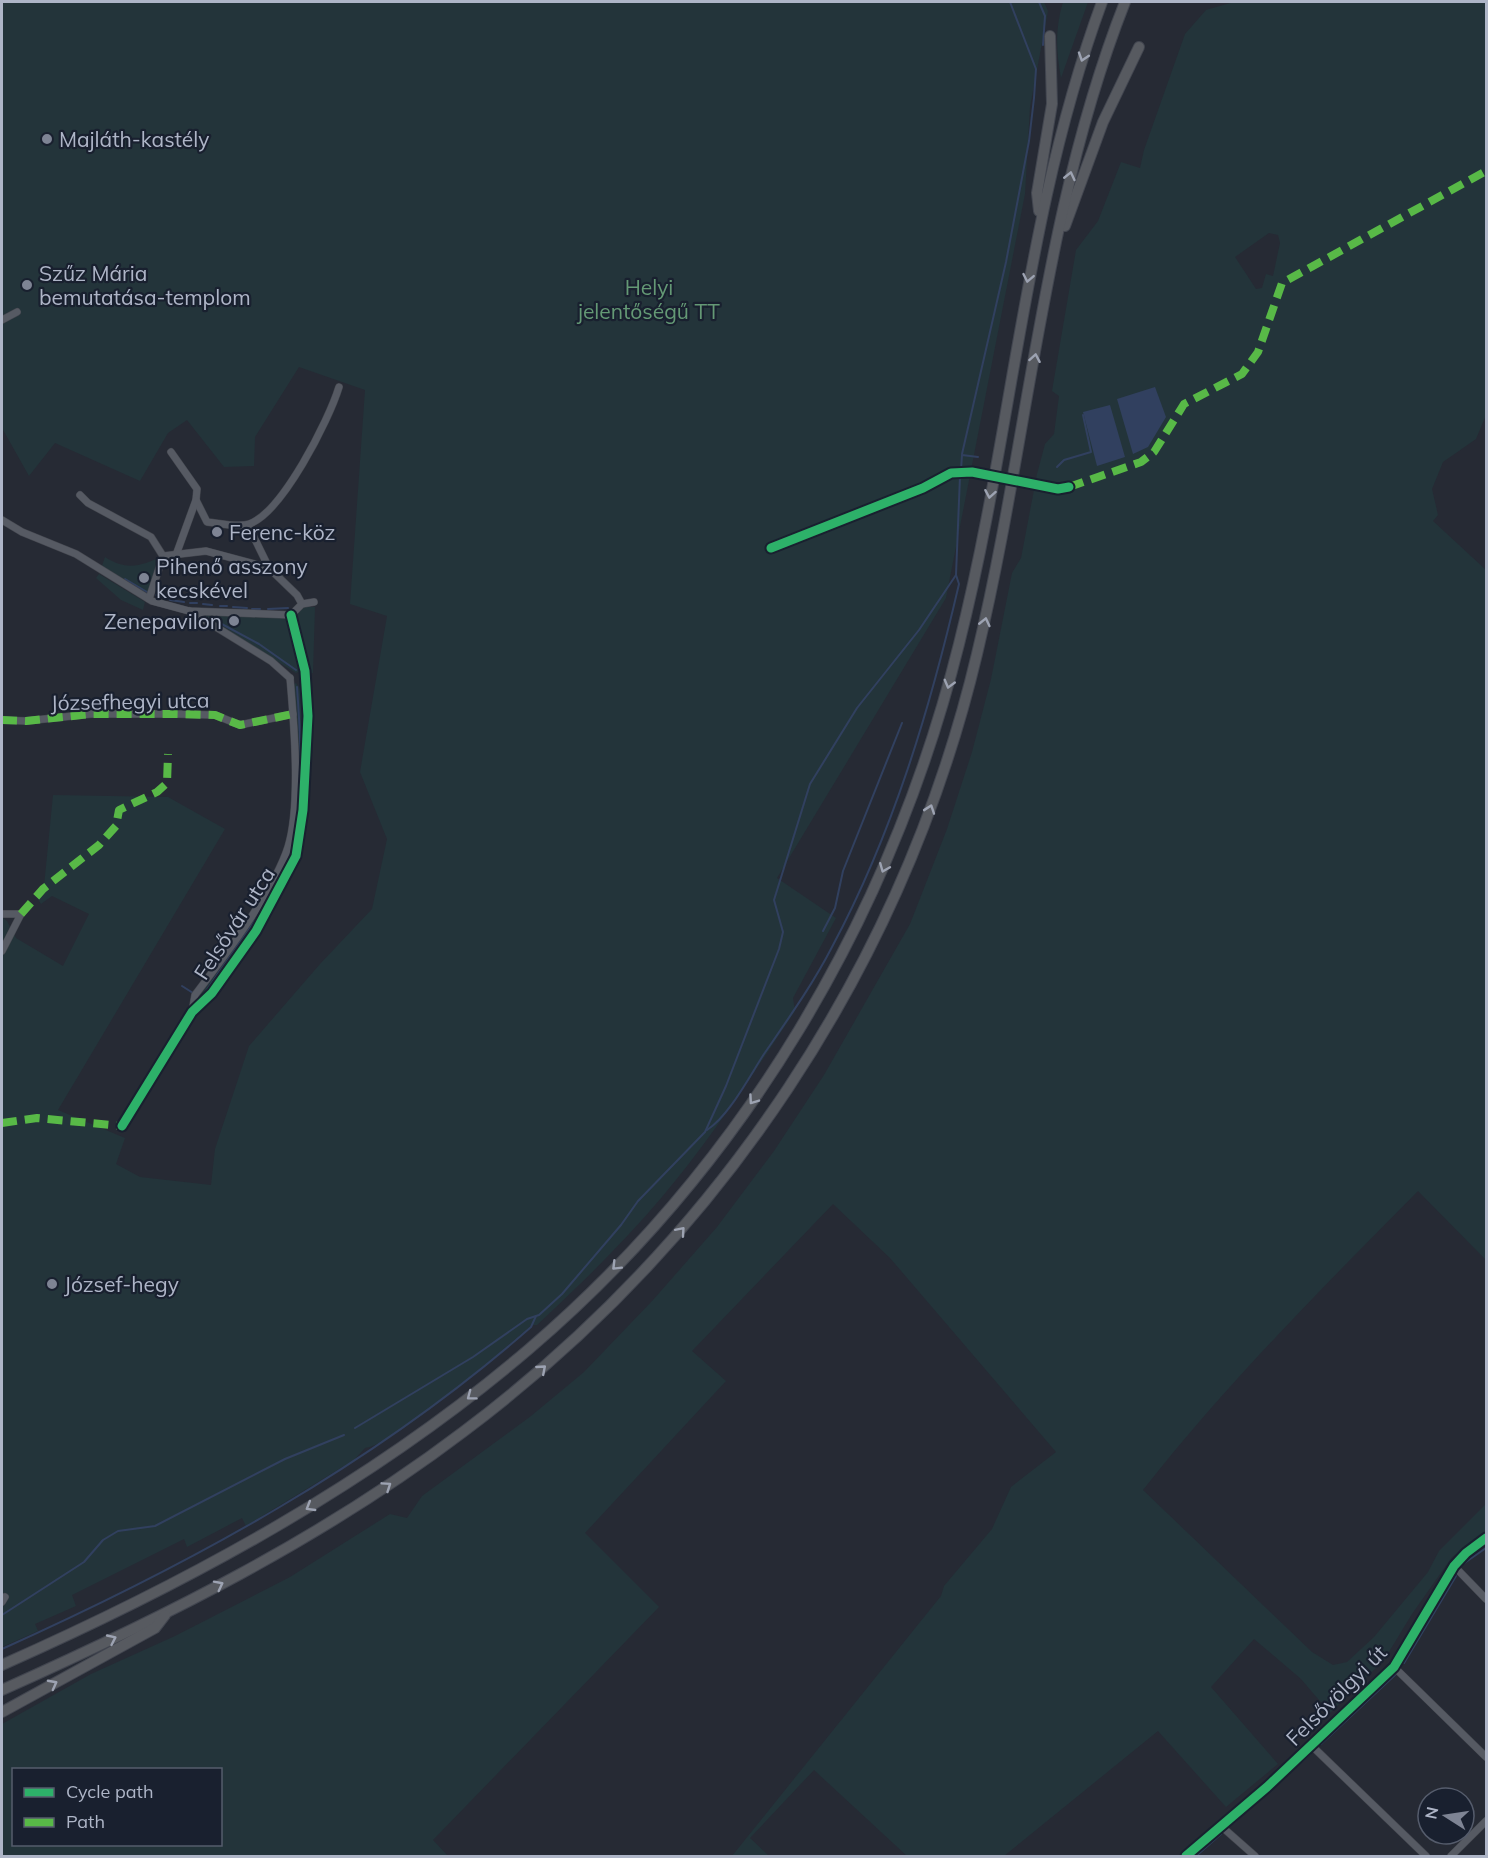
<svg xmlns="http://www.w3.org/2000/svg" width="1488" height="1858" viewBox="0 0 1488 1858" font-family="Mulish,sans-serif">
<style>
.green{fill:#23343a;fill-rule:evenodd}
.water{fill:#31405f}
.lines{fill:none;stroke-linecap:round;stroke-linejoin:round}
.stream{stroke:#31405f;stroke-width:2}
.minor-tunnel{stroke:#3a3f4a;stroke-width:7;stroke-dasharray:7 3.5;stroke-linecap:butt}
.minor-casing{stroke:#42454d;stroke-width:8}
.trunk-casing{stroke:#424650;stroke-width:12}
.minor{stroke:#565a63;stroke-width:7}
.trunk{stroke:#575a60;stroke-width:10}
.quiet{stroke:#58b947;stroke-width:8;stroke-dasharray:15 8;stroke-linecap:butt}
.cycleway-casing{stroke:#19202f;stroke-width:13}
.cycleway{stroke:#2db169;stroke-width:9}
.oneway{stroke:#9da3b2}
.poi-dot{fill:#7e8494;stroke:#19202f;stroke-width:2}
.labels{text-anchor:middle;dominant-baseline:central;stroke-width:4.5;stroke-linejoin:round;paint-order:stroke}
.poi-label{font-size:21px;fill:#aeb5c7;stroke:#19202f;text-anchor:start}
.park-label{font-size:21px;fill:#649975;stroke:#19202f}
.street-label{font-size:21px;fill:#aeb5c7;stroke:#19202f}
</style>
<rect width="100%" height="100%" fill="#262a34"/>
<g class="green">
<path d="M2 2H1044L1048 11 1030 107 1025 194 946 598 777 878 836 918 793 998 795 1011C753 1074 711 1139 662 1197 623 1243 580 1285 537 1325H532C505 1348 393 1446 365 1448L354 1460 246 1526 242 1518 187 1547 184 1539 72 1595 76 1606 35 1624 38 1631 2 1647V917L7 921 16 938 63 966 89 914 52 896 41 904 35 894 44 886 53 795 168 797 225 829 58 1110 125 1138 116 1164 140 1177 211 1185 215 1149 249 1046 320 964 372 909 387 839 360 772 387 616 350 604 365 390 299 367 255 437 254 466 224 467 187 420 168 433 140 481 55 443 29 476 2 428Z"/>
<path d="M1063 2H1088L1061 78C1056 51 1055 28 1063 2Z"/>
<path d="M1234 2H1486V415L1476 439 1443 462 1432 489 1438 515 1433 521 1486 570V1260L1418 1191C1323 1287 1227 1383 1143 1490L1312 1652 1333 1665 1347 1662 1374 1637 1428 1572 1439 1551 1486 1504V1532L1452 1557 1412 1614 1384 1660 1330 1713 1301 1679 1254 1639 1211 1687 1278 1764 1226 1807 1158 1731 1004 1856H907L814 1770 750 1838 769 1856H732L941 1596 944 1586 992 1529 1011 1487 1056 1452 890 1258 833 1204 692 1351 726 1381 585 1533 659 1607 433 1840 448 1856H2V1724L91 1674 175 1636 290 1577 390 1514 407 1518 422 1496 531 1416 584 1372 653 1300 717 1227 774 1151 824 1075 910 924 947 829 972 752 991 679 1012 573 1021 558 1037 474 1045 444 1054 434 1059 396 1052 391 1076 250 1098 221 1121 162 1140 168 1144 150 1185 34 1206 10ZM1269 233 1278 235 1280 243 1273 276 1266 274 1262 288 1256 289 1235 257ZM14 1770H220V1844H14Z"/>
<path d="M163 556 150 589 146 593 102 566 105 557C127 571 141 566 163 556Z"/>
<path d="M99 574 145 602 143 610 121 600 96 578Z"/>
<path d="M305 607H315L313 673H309C308 655 285 625 300 609Z"/>
<path d="M201 615 277 616 287 619 301 668 300 671 296 673Z"/>
<path d="M296 683 304 693V715L302 804 295 852 255 925 251 926 249 925 273 883 294 829 292 685Z"/>
<path d="M246 930 248 937C240 948 208 999 197 999Z"/>
</g>
<g class="water">
<path d="M1155 387 1166 417 1148 447 1133 454 1117 399Z"/>
<path d="M1110 405 1125 457 1097 466 1083 412Z"/>
</g>
<g class="lines">
<g class="stream">
<path d="M1039 2 1045 16 1043 45"/>
<path d="M962 454 1006 262 1029 141 1034 98 1036 69 1010 2"/>
<path d="M1057 467 1064 460 1091 452 1083 415"/>
<path d="M961 470 962 455 978 457"/>
<path d="M125 579 147 592"/>
<path d="M156 595 165 598"/>
<path d="M170 600 184 602"/>
<path d="M190 603H197"/>
<path d="M203 604 212 605"/>
<path d="M220 606H227"/>
<path d="M233 607 247 608"/>
<path d="M252 609H260"/>
<path d="M268 609 288 608"/>
<path d="M218 622 259 644 296 670"/>
<path d="M823 931 835 908 843 871 902 723"/>
<path d="M182 986 193 993"/>
<path d="M197 996 201 997 209 987C237 944 275 900 292 851 306 812 300 729 297 687"/>
<path d="M707 1130C729 1116 749 1077 764 1054 788 1019 813 984 832 947 893 833 930 709 959 584L956 575 960 476"/>
<path d="M355 1428 473 1357 527 1319 539 1315 562 1294 621 1225 638 1201 705 1132 726 1086 779 949 783 932 774 900 810 784 857 708 919 630 956 575"/>
<path d="M1463 1564 1486 1548"/>
<path d="M2 1615 84 1562 103 1540 118 1531 155 1526 285 1459 344 1435"/>
<path d="M2 1649C191 1564 375 1464 531 1327L536 1316"/>
<path d="M1404 1663 1456 1576"/>
<path d="M1321 1744 1396 1674"/>
<path d="M1233 1823 1310 1754"/>
<path d="M1196 1856 1221 1834"/>
</g>
<path class="minor-tunnel" d="M972 472 1037 485"/>
<defs>
<g id="minor">
<path d="M2 320 17 312"/>
<path d="M171 452 197 489 196 500 207 522C219 523 238 528 249 524 282 513 329 420 339 387"/>
<path d="M1037 485 1058 489 1069 487"/>
<path d="M80 495 88 503 151 537 163 556"/>
<path d="M2 520 22 532 76 554 152 601 189 611 291 615"/>
<path d="M248 525 269 568 297 595 302 604"/>
<path d="M771 548 923 488 951 473 972 472"/>
<path d="M176 555 196 500"/>
<path d="M163 556 206 551 269 568"/>
<path d="M149 599 163 556"/>
<path d="M190 611 271 661 290 678"/>
<path d="M291 615 302 604 314 602"/>
<path d="M2 720 26 721 91 714H175L215 715 240 725 293 714"/>
<path d="M2 914H21L2 951"/>
<path d="M192 1012 195 995C224 957 274 891 288 847 301 805 294 723 290 678"/>
<path d="M122 1126 192 1012 212 993 256 931 296 856 303 810 308 716 305 671 291 615"/>
<path d="M1454 1566 1486 1599"/>
<path d="M2 1602 5 1597"/>
<path d="M1394 1667 1486 1757"/>
<path d="M1312 1746 1426 1856"/>
<path d="M1221 1826 1255 1856"/>
<path d="M1186 1856 1267 1787 1394 1667 1454 1566 1466 1553 1486 1538"/>
<path d="M1451 1856 1486 1821"/>
</g>
<g id="trunk">
<path d="M1039 211 1037 193 1052 104 1050 36"/>
<path d="M1065 226 1103 122 1139 47"/>
<path d="M2 1665C189 1582 372 1483 529 1349 743 1166 891 917 959 644 1013 430 1025 211 1102 2"/>
<path d="M2 1690C163 1618 322 1539 463 1432 719 1240 903 966 977 654 1029 437 1043 210 1125 2"/>
<path d="M2 1712 155 1628 165 1615"/>
</g>
</defs>
<use href="#minor" class="minor-casing"/>
<use href="#trunk" class="trunk-casing"/>
<use href="#minor" class="minor"/>
<use href="#trunk" class="trunk"/>
<g class="quiet">
<path d="M1069 487 1141 462 1154 452 1184 404 1242 374 1258 352 1282 283 1486 171"/>
<path d="M2 720 26 721 91 714H175L215 715 240 725 293 714"/>
<path d="M21 914 43 889 99 845 116 826 119 810 157 792 167 783 168 754"/>
<path d="M2 1123 37 1118 122 1126"/>
</g>
<defs>
<g id="cycleway">
<path d="M771 548 923 488 951 473 972 472 1058 489 1069 487"/>
<path d="M122 1126 192 1012 212 993 256 931 296 856 303 810 308 716 305 671 291 615"/>
<path d="M1186 1856 1267 1787 1394 1667 1454 1566 1466 1553 1486 1538"/>
</g>
</defs>
<use href="#cycleway" class="cycleway-casing"/>
<use href="#cycleway" class="cycleway"/>
</g>
<defs><path id="oneway-chevron" d="M-2-3.5L2.5 0L-2 3.5" fill="none" stroke-width="1.6" stroke-linecap="round" stroke-linejoin="round" transform="scale(1.5)"/></defs>
<g class="oneway">
<use href="#oneway-chevron" transform="translate(1083 57) rotate(108)"/>
<use href="#oneway-chevron" transform="translate(1070 176) rotate(-77)"/>
<use href="#oneway-chevron" transform="translate(1028 278) rotate(101)"/>
<use href="#oneway-chevron" transform="translate(1035 358) rotate(-80)"/>
<use href="#oneway-chevron" transform="translate(990 494) rotate(100)"/>
<use href="#oneway-chevron" transform="translate(985 622) rotate(-77)"/>
<use href="#oneway-chevron" transform="translate(949 684) rotate(105)"/>
<use href="#oneway-chevron" transform="translate(930 809) rotate(-71)"/>
<use href="#oneway-chevron" transform="translate(884 868) rotate(112)"/>
<use href="#oneway-chevron" transform="translate(753 1100) rotate(125)"/>
<use href="#oneway-chevron" transform="translate(681 1231) rotate(-49)"/>
<use href="#oneway-chevron" transform="translate(616 1266) rotate(135)"/>
<use href="#oneway-chevron" transform="translate(542 1369) rotate(-41)"/>
<use href="#oneway-chevron" transform="translate(471 1396) rotate(143)"/>
<use href="#oneway-chevron" transform="translate(387 1486) rotate(-34)"/>
<use href="#oneway-chevron" transform="translate(310 1507) rotate(149)"/>
<use href="#oneway-chevron" transform="translate(219 1585) rotate(-27)"/>
<use href="#oneway-chevron" transform="translate(112 1639) rotate(-25)"/>
<use href="#oneway-chevron" transform="translate(53 1684) rotate(-28)"/>
</g>
<g class="poi-dot">
<circle cx="47" cy="139" r="6"/>
<circle cx="27" cy="285" r="6"/>
<circle cx="217" cy="532" r="6"/>
<circle cx="144" cy="578" r="6"/>
<circle cx="234" cy="621" r="6"/>
<circle cx="52" cy="1284" r="6"/>
</g>
<g class="labels">
<g class="poi-label">
<text x="59" y="139">Majláth-kastély</text>
<text x="39" y="273">Szűz Mária<tspan x="39" dy="24">bemutatása-templom</tspan></text>
<text x="229" y="532">Ferenc-köz</text>
<text x="156" y="566">Pihenő asszony<tspan x="156" dy="24">kecskével</tspan></text>
<text x="222" y="621" text-anchor="end">Zenepavilon</text>
<text x="64" y="1284">József-hegy</text>
</g>
<g class="park-label">
<text x="649" y="287">Helyi<tspan x="649" dy="24">jelentőségű TT</tspan></text>
</g>
<g class="street-label">
<text transform="translate(130 701) rotate(-1)">Józsefhegyi utca</text>
<text transform="translate(234 923) rotate(-57)">Felsővár utca</text>
<text transform="translate(1336 1695) rotate(-45)">Felsővölgyi út</text>
</g>
</g>
<rect width="1488" height="1858" fill="none" stroke="#aeb5c7" stroke-width="6"/>
<rect x="12" y="1768" width="210" height="78" fill="#19202f" stroke="#555c6c" stroke-width="1.5"/>
<rect x="24" y="1788" width="30" height="9" fill="#2db169" stroke="#555c6c" stroke-width="1.5"/>
<text x="66" y="1798" font-size="18" fill="#aeb5c7">Cycle path</text>
<rect x="24" y="1818" width="30" height="9" fill="#58b947" stroke="#555c6c" stroke-width="1.5"/>
<text x="66" y="1828" font-size="18" fill="#aeb5c7">Path</text>
<g transform="translate(1446 1816) rotate(282)"><circle r="28" fill="#19202f" stroke="#555c6c" stroke-width="1.5"/>
<path d="M0-4.5L10 22L0 15L-10 22Z" fill="#7e8494"/>
<text y="-9" font-size="16" font-weight="bold" text-anchor="middle" fill="#aeb5c7">N</text>
</g>
</svg>
